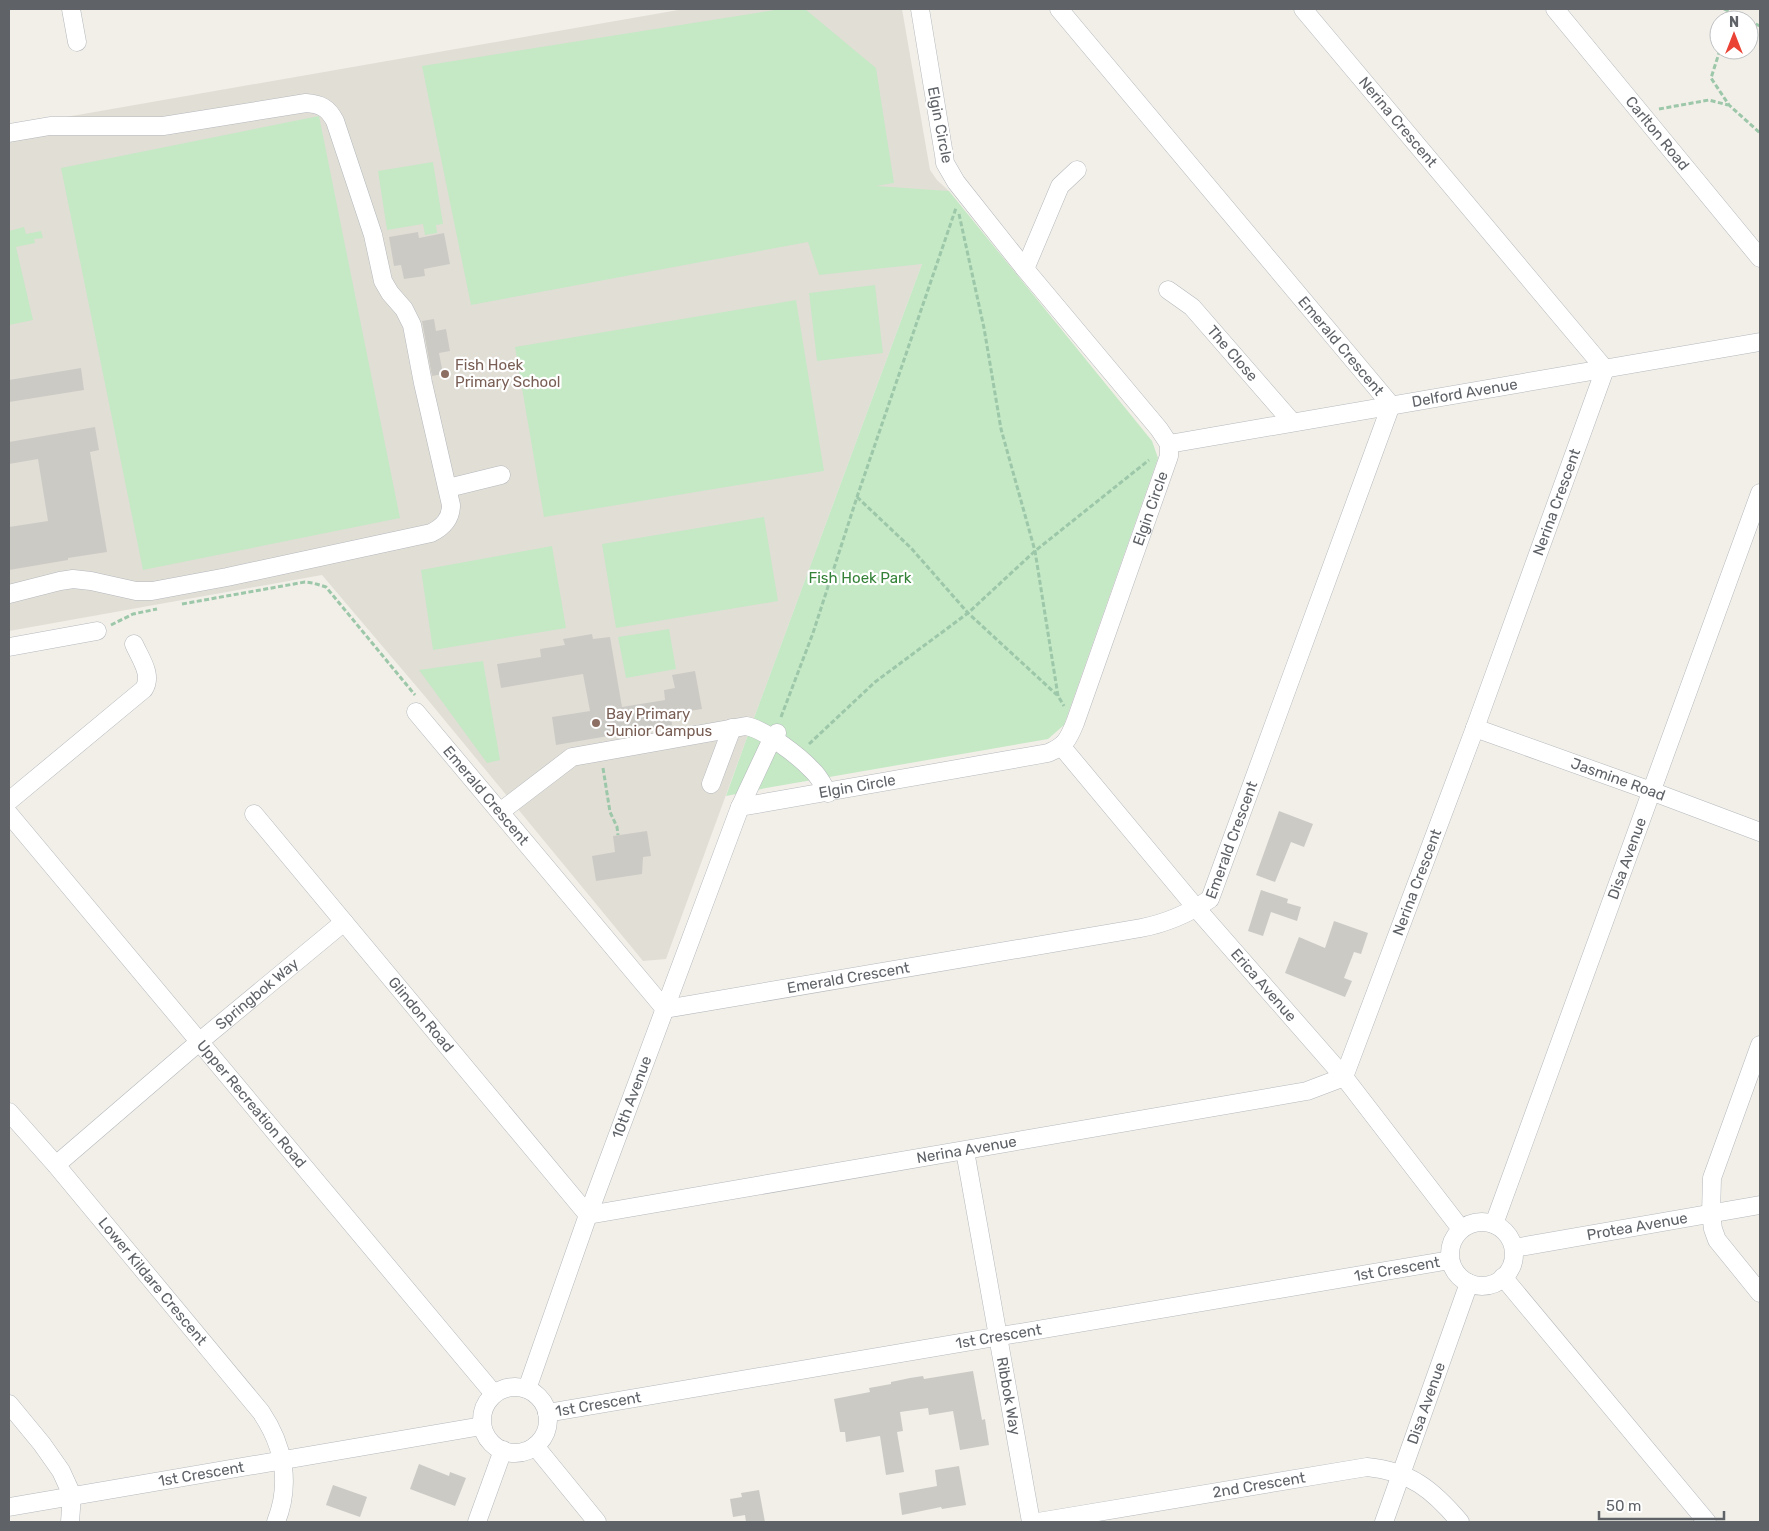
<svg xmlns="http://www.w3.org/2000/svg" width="1769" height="1531" viewBox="0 0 1769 1531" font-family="Rubik,sans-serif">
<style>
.education{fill:#e1ded6}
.green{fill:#c5e8c5}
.building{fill:#cccac5}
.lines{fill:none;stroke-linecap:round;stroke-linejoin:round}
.minor-casing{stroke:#b5b8bc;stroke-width:19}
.path{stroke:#9cc7a9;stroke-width:3;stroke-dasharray:5 2.5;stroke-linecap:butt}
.minor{stroke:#fff;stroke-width:18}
.education-dot{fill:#8d6e63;stroke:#fff;stroke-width:2}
.labels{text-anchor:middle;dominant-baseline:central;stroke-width:4.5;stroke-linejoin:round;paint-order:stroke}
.street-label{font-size:15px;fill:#5f6368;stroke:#fff}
.education-label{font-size:15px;fill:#785e54;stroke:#fff;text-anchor:start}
.park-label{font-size:15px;fill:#348238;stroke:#fff}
</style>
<rect width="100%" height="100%" fill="#f1efe8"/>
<path class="education" d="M684 9H902L930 170 937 180 949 191 754 718 743 721 749 732 666 959 643 961 428 700 322 575 9 631V127Z"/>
<g class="green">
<path d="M781 9H805L876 68 894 183 876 186 949 191 1152 441 1158 458 1064 725 1048 739 766 788 726 796 749 732 743 720 754 718 922 264 819 275 808 242 471 305 422 66Z"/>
<path d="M319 116 400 518 143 570 61 168Z"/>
<path d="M433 162 443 224 436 225 437 233 425 235 423 224 387 230 378 171Z"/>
<path d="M24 227 26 234 41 231 43 238 34 239 35 243 16 247 33 320 9 325V231Z"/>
<path d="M875 285 883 353 817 361 809 293Z"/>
<path d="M796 300 824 471 544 517 515 347Z"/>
<path d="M764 517 778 601 616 628 602 544Z"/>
<path d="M552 546 566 628 433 650 421 570Z"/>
<path d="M669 629 676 669 626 678 618 637Z"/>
<path d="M483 661 500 760 487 763 419 670Z"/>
</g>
<g class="building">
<path d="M418 232 419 238 444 233 450 264 424 269 425 276 404 279 401 265 394 266 389 237Z"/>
<path d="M434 319 436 331 446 329 450 351 439 353 443 374 432 376 422 321Z"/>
<path d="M81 368 84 390 9 402V380Z"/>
<path d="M95 427 99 450 90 452 107 552 68 558V560L9 570V527L48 521 38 459 9 464V442Z"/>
<path d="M592 634 593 639 610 637 622 707 665 700 664 690 675 688 672 675 695 671 702 709 671 714 672 725 556 745 552 717 590 711 583 674 501 688 497 664 541 657 540 649 565 645 563 639Z"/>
<path d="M1279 811 1313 824 1304 847 1291 842 1275 882 1256 875Z"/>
<path d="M647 831 651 856 643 857 642 874 596 881 592 856 615 852 613 836Z"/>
<path d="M1261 890 1288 899 1287 903 1301 907 1297 921 1271 912 1263 936 1248 931Z"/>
<path d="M1334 921 1368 933 1361 954 1354 952 1344 978 1352 981 1345 997 1285 973 1299 937 1325 948Z"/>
<path d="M973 1371 982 1420 985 1419 989 1445 960 1450 953 1411 929 1415 928 1408 900 1412 903 1431 897 1432 904 1472 886 1475 880 1436 846 1442 845 1432H840L834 1399 870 1392 869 1388 891 1384V1382L910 1378 923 1376 924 1379Z"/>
<path d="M419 1464 449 1476 450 1472 466 1478 455 1506 410 1489Z"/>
<path d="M959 1466 966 1505 942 1509 941 1507 902 1515 899 1493 937 1486 935 1470Z"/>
<path d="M333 1485 367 1497 360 1517 326 1505Z"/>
<path d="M759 1490 765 1522H746L745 1515 733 1517 730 1499 742 1497 741 1493Z"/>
</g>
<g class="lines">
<defs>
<g id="minor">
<path d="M71 9 77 42"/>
<path id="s1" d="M1555 9 1760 258"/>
<path d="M9 133 50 126H163L306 103C321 104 328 108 335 121L373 235 383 281 390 293 404 309 412 325 423 383 451 505C451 519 443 527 431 533L227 577 152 591H136L91 581 73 579 60 581 9 594"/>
<path d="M1025 269 1060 186 1077 170"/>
<path id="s2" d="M1168 290 1192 307 1292 422"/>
<path id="s3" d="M1169 444 1760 342"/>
<path d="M448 488 501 475"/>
<path d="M9 647 97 631"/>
<path id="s4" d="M416 712 665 1009"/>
<path id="s5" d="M1475 728 1651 791 1760 832"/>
<path id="s6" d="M1062 747 1197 909 1344 1077 1461 1229"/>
<path d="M711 784 732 728"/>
<path d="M9 801 144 689C153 675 140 658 134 644"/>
<path id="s7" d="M740 807 1048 753C1065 746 1068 740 1075 723L1169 456V444L1159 429 1025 269 956 182 945 163 944 155 920 9"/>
<path d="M500 812 572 757 746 726C764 729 799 756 812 770 819 776 823 785 828 793"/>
<path id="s8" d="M9 814 494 1394"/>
<path id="s9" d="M254 814 588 1215 1307 1091 1344 1077 1475 728 1605 369 1303 9"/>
<path id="s10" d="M665 1009 1141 928C1167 923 1188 914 1210 899L1391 405 1059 9"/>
<path d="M1760 1045 1712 1178 1711 1213 1713 1229 1717 1240 1760 1293"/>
<path id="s11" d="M9 1112 56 1165 261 1412C284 1446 291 1484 276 1522"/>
<path id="s12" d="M965 1151 1031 1522"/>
<path id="s13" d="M56 1165 199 1042 344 922"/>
<circle cx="1482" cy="1254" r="32"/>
<path id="s14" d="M1494 1224 1760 493"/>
<path id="s15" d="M1514 1248 1760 1205"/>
<path d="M1503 1277 1707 1522"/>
<circle cx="515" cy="1420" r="33"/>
<path id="s16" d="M527 1389 588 1215 740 807 772 739 777 733"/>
<path d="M9 1404 42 1444 61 1471 72 1495 70 1522"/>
<path id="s17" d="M547 1413 1450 1260"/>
<path d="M535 1446 597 1522"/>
<path id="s18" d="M9 1507 482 1426"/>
<path d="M477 1522 503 1450"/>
<path id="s19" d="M1038 1522 1367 1467C1410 1471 1433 1490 1460 1522"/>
<path id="s20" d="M1384 1522 1469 1283"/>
</g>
</defs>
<use href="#minor" class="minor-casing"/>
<g class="path">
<path d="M1724 9 1748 20"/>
<path d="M1749 21 1760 26"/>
<path d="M1720 50 1711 78 1729 105 1760 133"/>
<path d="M1659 109 1709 100 1728 105"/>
<path d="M959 214 984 328 1001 429 1035 551 1058 696 1064 706"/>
<path d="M857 497 911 548 968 613 1057 695"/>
<path d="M182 604 305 582 313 583 326 587 415 695"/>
<path d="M111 625 133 614 157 609"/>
<path d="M781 717 813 633 857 497 956 208"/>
<path d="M809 744 875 682 968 613 1035 551 1149 460"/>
<path d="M603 768 610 812 617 827 618 835"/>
</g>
<use href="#minor" class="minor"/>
</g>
<g class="education-dot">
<circle cx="445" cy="374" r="5"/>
<circle cx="596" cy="723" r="5"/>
</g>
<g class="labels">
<g class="street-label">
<text transform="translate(1398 122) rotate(50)">Nerina Crescent</text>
<text transform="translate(940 125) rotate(79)">Elgin Circle</text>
<text stroke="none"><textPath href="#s1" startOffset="161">Carlton Road</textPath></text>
<text transform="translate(1341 346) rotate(50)">Emerald Crescent</text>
<text stroke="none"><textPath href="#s2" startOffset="91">The Close</textPath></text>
<text stroke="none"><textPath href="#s3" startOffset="300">Delford Avenue</textPath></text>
<text stroke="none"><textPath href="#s9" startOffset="1904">Nerina Crescent</textPath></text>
<text stroke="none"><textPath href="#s7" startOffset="582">Elgin Circle</textPath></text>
<text stroke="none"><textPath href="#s5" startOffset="152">Jasmine Road</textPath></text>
<text stroke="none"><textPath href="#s7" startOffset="119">Elgin Circle</textPath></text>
<text stroke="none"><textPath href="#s4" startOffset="109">Emerald Crescent</textPath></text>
<text stroke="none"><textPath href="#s10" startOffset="621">Emerald Crescent</textPath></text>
<text stroke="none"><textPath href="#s14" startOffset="389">Disa Avenue</textPath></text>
<text stroke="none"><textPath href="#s9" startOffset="1499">Nerina Crescent</textPath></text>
<text stroke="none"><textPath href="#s10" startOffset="186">Emerald Crescent</textPath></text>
<text stroke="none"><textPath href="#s6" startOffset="312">Erica Avenue</textPath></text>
<text stroke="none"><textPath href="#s13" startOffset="264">Springbok Way</textPath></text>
<text stroke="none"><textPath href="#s9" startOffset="261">Glindon Road</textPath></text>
<text stroke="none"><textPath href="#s16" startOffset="310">10th Avenue</textPath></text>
<text stroke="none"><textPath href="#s8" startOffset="378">Upper Recreation Road</textPath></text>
<text stroke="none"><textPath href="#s9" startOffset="906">Nerina Avenue</textPath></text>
<text stroke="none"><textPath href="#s15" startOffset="125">Protea Avenue</textPath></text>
<text stroke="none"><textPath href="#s17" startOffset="862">1st Crescent</textPath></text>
<text stroke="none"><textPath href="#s11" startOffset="222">Lower Kildare Crescent</textPath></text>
<text stroke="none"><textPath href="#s17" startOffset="458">1st Crescent</textPath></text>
<text stroke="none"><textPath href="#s12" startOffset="249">Ribbok Way</textPath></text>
<text stroke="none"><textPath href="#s20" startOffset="126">Disa Avenue</textPath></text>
<text stroke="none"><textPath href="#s17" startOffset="52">1st Crescent</textPath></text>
<text stroke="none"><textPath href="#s18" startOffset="195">1st Crescent</textPath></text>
<text stroke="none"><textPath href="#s19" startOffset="224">2nd Crescent</textPath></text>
</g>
<g class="education-label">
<text x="455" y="365">Fish Hoek<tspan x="455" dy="17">Primary School</tspan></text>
<text x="606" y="714">Bay Primary<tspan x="606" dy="17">Junior Campus</tspan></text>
</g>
<g class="park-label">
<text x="860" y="578">Fish Hoek Park</text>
</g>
</g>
<rect width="1769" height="1531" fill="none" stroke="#5f6368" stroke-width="20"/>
<g transform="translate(1734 35)"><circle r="24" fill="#ffffff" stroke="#bfc1c3"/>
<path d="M0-4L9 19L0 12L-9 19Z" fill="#ea4335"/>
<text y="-8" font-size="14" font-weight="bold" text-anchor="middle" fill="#5f6368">N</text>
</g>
<path d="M1599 1511v8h125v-8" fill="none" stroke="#5f6368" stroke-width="2.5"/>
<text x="1606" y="1511" font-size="15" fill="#5f6368" stroke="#ffffff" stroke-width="4" paint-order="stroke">50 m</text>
</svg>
